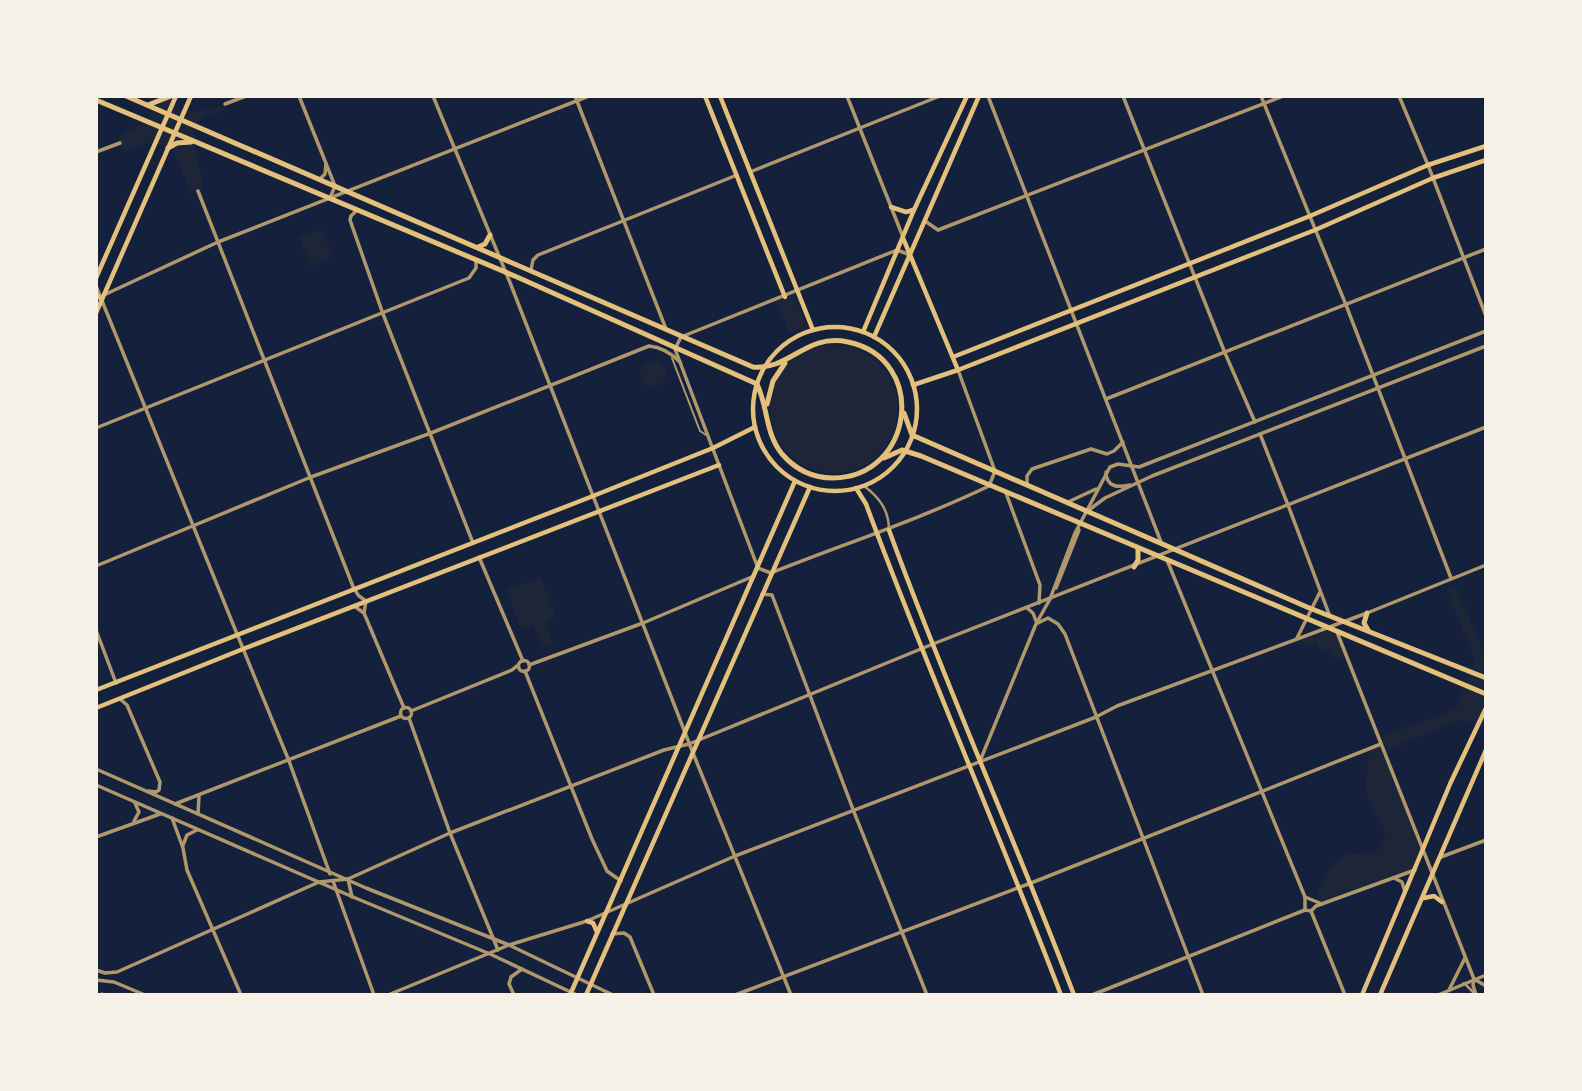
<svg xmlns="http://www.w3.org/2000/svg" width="1582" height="1091" viewBox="0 0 1582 1091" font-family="'Work Sans',sans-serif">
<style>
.green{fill:#1d2539}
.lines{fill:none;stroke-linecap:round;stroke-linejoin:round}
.service{stroke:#b1986c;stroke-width:2}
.pedestrian{stroke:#b1986c;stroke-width:2.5}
.minor{stroke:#b1986c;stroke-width:3.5}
.tertiary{stroke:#b1986c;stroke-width:3.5}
.secondary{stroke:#e5c07b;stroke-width:4.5}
.primary{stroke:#e5c07b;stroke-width:5}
</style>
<rect width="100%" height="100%" fill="#14213d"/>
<g class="green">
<path d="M154 96H173L179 109 197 112 225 105V111C217 113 204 115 199 121 188 131 201 175 204 188L191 194 172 146 168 148C150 138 142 145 124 152L118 137 147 121 156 102Z"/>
<path d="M322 229 333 256 311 266 299 238Z"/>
<path d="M794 295 806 324 790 333 776 301Z"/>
<circle cx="834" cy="409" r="64"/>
<circle cx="653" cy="374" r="13"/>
<path d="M541 577 556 617 545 621 553 645 542 649 533 625 521 629 506 590Z"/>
<path d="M1455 585 1486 657V730L1460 720 1387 750 1382 736 1456 709 1475 661 1446 589Z"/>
<path d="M1327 627 1337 632 1346 657 1343 659 1334 658 1331 648 1327 651 1318 647 1316 642 1307 647 1302 641 1296 640Z"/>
<path d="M1381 744 1422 851 1417 867 1323 903 1319 901C1317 892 1320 887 1324 880 1344 835 1364 866 1380 848 1395 831 1372 815 1368 798 1365 783 1368 765 1369 749Z"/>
</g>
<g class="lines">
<path class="service" d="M672 358 700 431 706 435"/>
<g class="pedestrian">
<path d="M864 486C879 497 889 510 889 530"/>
<path d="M1464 983 1474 993"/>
</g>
<g class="minor">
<path d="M299 96 335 186 330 198"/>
<path d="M575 96 666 329"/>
<path d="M847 96 903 237"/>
<path d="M1123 96 1225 353 1255 422"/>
<path d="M1261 96 1346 305 1451 578"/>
<path d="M1399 96 1428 165"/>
<path d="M225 104 246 96"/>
<path d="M96 152 120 143"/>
<path d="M750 172 940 96"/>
<path d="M320 179 325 174 326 164"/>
<path d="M198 191 354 589 359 596 366 601 364 613"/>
<path d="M356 211 351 216 350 220 383 314 473 543"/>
<path d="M531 270 533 260 538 255 737 175"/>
<path d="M96 286 237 634"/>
<path d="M106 294 218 242 589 96"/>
<path d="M1106 399 1486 249"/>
<path d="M96 428 469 278 476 268V262"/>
<path d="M1260 434 1288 505"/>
<path d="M1106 472C1106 487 1118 488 1130 485"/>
<path d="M1027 485V476L1032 469 1091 449 1107 454 1114 451 1123 442"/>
<path d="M1006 493 1040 585 1039 603"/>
<path d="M1068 502 1096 489"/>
<path d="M1089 510 1105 498 1152 476 1486 346"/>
<path d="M479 557 523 661"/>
<path d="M1167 560 1305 897V910"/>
<path d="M96 566 311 477 431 433 649 346C662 347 671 353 680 362"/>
<path d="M1056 588 1079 530"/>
<path d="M762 594 772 595 854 812 927 995"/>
<path d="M1050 599 1075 533 1110 467 1118 464 1139 467 1486 331"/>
<path d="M354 606 364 613 404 708"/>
<path d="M1038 623 1048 618 1058 624 1065 634 1203 995"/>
<path d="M96 630 116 683"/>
<circle cx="524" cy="666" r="5.5"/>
<path d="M529 665 643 623 754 576"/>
<path d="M525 671 592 839 607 871 621 881"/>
<path d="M120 699 127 705 160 782 159 790 156 792 148 791"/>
<circle cx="406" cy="713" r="5.5"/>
<path d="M411 711 512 670 518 665"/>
<path d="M409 718 450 833 498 950"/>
<path d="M175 804 401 716"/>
<path d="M198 814 199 796"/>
<path d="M172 818 183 848 187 870 241 995"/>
<path d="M134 821 139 812 135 803"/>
<path d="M96 837 160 814"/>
<path d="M183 845 187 835 197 830"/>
<path d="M1305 897 1322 904"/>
<path d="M612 934 624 933 630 937 654 995"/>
<path d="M1474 979 1473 985 1476 995"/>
<path d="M102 994V995"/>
<path d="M514 995 509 984 511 977 522 969"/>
<path d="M735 995 1031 883 1381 744"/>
</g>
<g class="tertiary">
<path d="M433 96 511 285 693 753 791 995"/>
<path d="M988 96 1161 542"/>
<path d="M1428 165 1486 316"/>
<path d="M925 221 938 230 1283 96"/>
<path d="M910 255 897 250 681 337 675 349 758 568 771 573C844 544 918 520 989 486L995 471 958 370"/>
<path d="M1288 505 1329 614"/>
<path d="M1027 608 1033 613 1036 621"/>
<path d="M1337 632 1474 979"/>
<path d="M237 634 289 761 330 874"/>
<path d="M1297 638 1320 592"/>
<path d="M980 761 1036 624 1050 599"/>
<path d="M96 769 366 888 509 945 613 995"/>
<path d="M96 785 353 897 490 954 577 995"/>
<path d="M1441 857 1486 840"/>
<path d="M1394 878 1402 882 1405 892"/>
<path d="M348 879 352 897"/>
<path d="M333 881 374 995"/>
<path d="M1311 911 1345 995"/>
<path d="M96 970 105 973 117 972 319 882 348 879 450 833 664 750 689 744 933 644 1486 427"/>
<path d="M1474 979 1486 986"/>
<path d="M96 980 114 982 145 995"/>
<path d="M1449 990 1465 958"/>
<path d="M388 995 509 945 587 921 735 856 1096 717 1117 706 1367 613 1486 565"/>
<path d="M1092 995 1305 910 1311 911 1316 906 1415 870"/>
<path d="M1438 995 1486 975"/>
</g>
<g class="secondary">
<path d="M705 96 785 297"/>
<path d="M720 96 813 330"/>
<path d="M891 207 906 212 913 210"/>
<path d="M903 238 958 370"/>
<path d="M96 278 176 96"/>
<path d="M96 294 102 300"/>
<path d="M96 313 191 96"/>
<circle cx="835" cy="409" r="82"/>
<path d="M863 332 914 210 967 96"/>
<path d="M874 337 979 96"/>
<path d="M953 357 1310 216 1428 165 1486 146"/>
<path d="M913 385 958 370 1315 230 1433 178 1486 160"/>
<path d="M856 488 866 504C927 669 998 830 1061 995"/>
<path d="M889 530C946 687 1015 839 1074 995"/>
<path d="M96 690 593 496 713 448 755 427"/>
<path d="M96 708 243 649 719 465"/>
<path d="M1424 898 1434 896 1442 902"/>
<path d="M587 921 593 923 597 932"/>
<path d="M570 995 795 481"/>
<path d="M586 995 810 487"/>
<path d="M1362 995 1450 784 1486 708"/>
<path d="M1380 995 1486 750"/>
</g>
<g class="primary">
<path d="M96 100 517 277 757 384C768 407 765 433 782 454 795 469 813 478 833 478 914 477 929 359 848 342 805 333 791 370 753 367L126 96"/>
<path d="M148 105 171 96"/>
<path d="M168 148 177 143 191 142"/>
<path d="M478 247 485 244 490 235"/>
<path d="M767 404 773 381 785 363"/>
<path d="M904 413 912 435 1307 607 1486 678"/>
<path d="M884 458 902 450 921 456 1486 694"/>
<path d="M1134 567 1138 560V549"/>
<path d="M1367 613 1364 623 1368 630"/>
</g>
</g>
<rect width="1582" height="1091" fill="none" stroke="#f6f1e7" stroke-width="196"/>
</svg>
